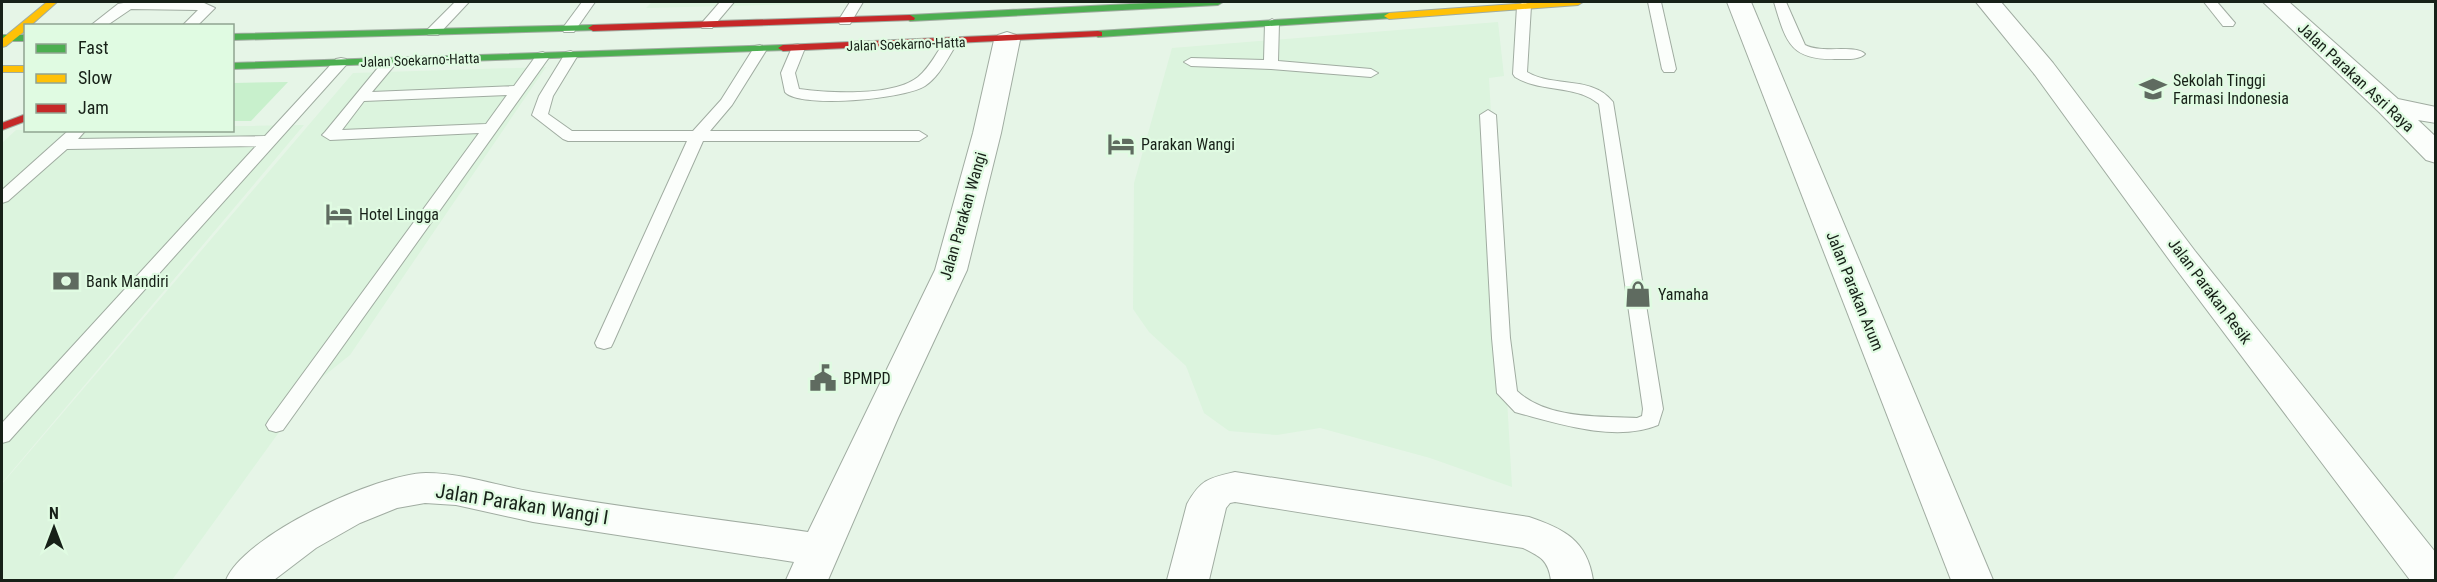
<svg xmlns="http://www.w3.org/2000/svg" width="2437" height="582" viewBox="0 0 2437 582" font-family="'Roboto Condensed',sans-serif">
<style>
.built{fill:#dcf4de}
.green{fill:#c8f0cc}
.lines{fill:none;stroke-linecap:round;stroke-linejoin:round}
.lane-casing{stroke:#a0aca1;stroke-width:2}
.street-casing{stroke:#a0aca1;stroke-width:2}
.fast-casing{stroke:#a0aca1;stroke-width:2}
.slow-casing{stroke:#a0aca1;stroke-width:2}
.jam-casing{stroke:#a0aca1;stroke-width:2}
.lane{fill:#fbfefb;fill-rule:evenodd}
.street{fill:#fbfefb;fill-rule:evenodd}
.fast{fill:#4caf50;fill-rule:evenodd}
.slow{fill:#ffc107;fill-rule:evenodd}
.jam{fill:#c62828;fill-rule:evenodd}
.labels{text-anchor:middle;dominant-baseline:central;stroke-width:4.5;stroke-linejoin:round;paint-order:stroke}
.far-street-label{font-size:14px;fill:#172118;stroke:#e0fbe2}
.street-label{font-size:16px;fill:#172118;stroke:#e0fbe2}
.poi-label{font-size:16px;fill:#172118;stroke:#e0fbe2;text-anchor:start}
.near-street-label{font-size:20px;fill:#172118;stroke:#e0fbe2}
</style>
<rect width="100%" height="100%" fill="#e6f5e7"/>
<g class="built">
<path d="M652 2H882L646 8Z"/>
<path d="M1498 22 1504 76 1489 78 1512 487 1430 458 1320 428 1277 435 1229 431 1204 413 1186 366 1149 332 1133 309 1134 183 1172 48Z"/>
<path d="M546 67 350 355 314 384 172 580H2V484L353 73Z"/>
<path d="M304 125 2 483V143L16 130H232L233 126Z"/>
</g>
<path class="green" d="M288 82 251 121H233V83Z"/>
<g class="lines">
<defs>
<g id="lane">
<path d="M129 2H202L215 8 197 26H182L198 10 131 9 106 26H90L118 4Z"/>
<path d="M455 2H469L438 35H428L426 32 428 29Z"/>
<path d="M582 2H595L574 32H564L562 29Z"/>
<path d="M720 2H734L712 28H702L700 25Z"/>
<path d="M850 2H863L850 24H840L838 21Z"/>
<path d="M1524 2 1531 6 1527 72C1554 88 1592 75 1613 102L1663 409 1658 425C1617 442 1563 425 1522 414L1515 412 1497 393 1492 338 1480 115 1488 110 1496 115 1510 338 1517 391C1547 419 1598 416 1637 418L1642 416 1643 409 1599 104C1575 84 1541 93 1515 77L1513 74 1517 6Z"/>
<path d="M1648 2H1661L1676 69 1674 72H1664L1662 69Z"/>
<path d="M1774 2H1786L1805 45C1822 54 1855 44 1865 54 1859 60 1847 59 1838 59 1790 61 1786 42 1774 2Z"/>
<path d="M2204 2H2217L2235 23 2233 26H2223Z"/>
<path d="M1272 19 1279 23 1278 61 1371 69 1378 73 1371 77 1271 69 1191 66 1184 62 1191 58 1264 60 1265 23Z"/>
<path d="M951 38 958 42C948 57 940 76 925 86 905 99 800 109 785 92L781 73 793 45 798 44 805 48 795 73 799 89C829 93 893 97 918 77 930 67 937 52 946 39Z"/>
<path d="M760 45 767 49 732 105 710 131H919L927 136 919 141H703L613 343 611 347 604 349 597 347 595 343 687 141H568L563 139 532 115 539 96 566 52 571 51 578 55 553 96 548 114 572 131H693L721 100 755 46Z"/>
<path d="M543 52 550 56 283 430 276 432 269 430 266 425 269 420 479 133 330 140 322 135 325 132 386 58H396L398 61 372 92 514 86 538 53ZM507 95 486 124 342 130 364 101Z"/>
<path d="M341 58 346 59 348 62 346 65 9 441 2 443V423L256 146 67 149 8 201 2 203V190L69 130H86L78 139 265 136 336 59Z"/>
</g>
<g id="street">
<path d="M1727 2H1751L1993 580H1951Z"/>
<path d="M1976 2H2001L2053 63 2195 251 2436 553V580H2410L2173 265 2035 75Z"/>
<path d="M2263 2H2289L2398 99 2436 107V123L2418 120 2436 137V163L2426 160 2379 112Z"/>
<path d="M1007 32 1016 35 1020 40 1001 133 967 270 898 418 828 580H786L794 562 533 522 456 505 425 503 397 508 360 523 316 548 274 580H226C244 535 377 474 426 473 462 473 498 486 533 492 624 508 717 519 808 532L935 270 973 133 994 40 998 35Z"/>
<path d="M1235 472 1529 517C1564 529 1587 540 1593 580H1551C1548 560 1541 557 1523 548L1235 502 1230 503 1226 508 1209 580H1167L1187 504C1201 479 1209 478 1235 472Z"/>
</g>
<g id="fast">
<path d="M1170 2H1223L1218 5 910 21 905 18 910 15Z"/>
<path d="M1389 13 1393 14V18L1098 37 1093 34 1098 31Z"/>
<path d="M593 25 598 28 597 30 232 40V34Z"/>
<rect x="2" y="35" width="24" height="6"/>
<path d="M783 45 788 48 787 50 232 69V63Z"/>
</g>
<g id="slow">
<path d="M47 2H57L30 26H26V30L6 46 2 47V39Z"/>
<path d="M1544 2H1583L1578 5 1389 19 1384 16 1389 13Z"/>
<rect x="2" y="66" width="24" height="6"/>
</g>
<g id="jam">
<path d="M910 15 915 18 914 20 593 31 588 28 593 25Z"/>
<path d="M1098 31 1102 32V36L783 51 778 48 783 45Z"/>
<path d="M26 114V121L2 130V123Z"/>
</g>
</defs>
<use href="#lane" class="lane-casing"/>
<use href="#street" class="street-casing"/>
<use href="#fast" class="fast-casing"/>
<use href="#slow" class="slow-casing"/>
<use href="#jam" class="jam-casing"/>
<use href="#lane" class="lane"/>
<use href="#street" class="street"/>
<use href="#fast" class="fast"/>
<use href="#slow" class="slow"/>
<use href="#jam" class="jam"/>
</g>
<defs>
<symbol id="university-bare" viewBox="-9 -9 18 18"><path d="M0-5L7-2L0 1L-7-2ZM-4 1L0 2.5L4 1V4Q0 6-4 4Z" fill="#5f6b60" stroke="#e0fbe2" stroke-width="2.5" paint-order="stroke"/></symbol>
<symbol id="hotel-bare" viewBox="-9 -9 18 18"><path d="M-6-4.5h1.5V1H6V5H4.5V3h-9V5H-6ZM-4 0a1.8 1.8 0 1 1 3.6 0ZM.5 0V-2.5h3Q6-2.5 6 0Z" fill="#5f6b60" stroke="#e0fbe2" stroke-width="2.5" paint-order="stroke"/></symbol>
<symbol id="bank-bare" viewBox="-9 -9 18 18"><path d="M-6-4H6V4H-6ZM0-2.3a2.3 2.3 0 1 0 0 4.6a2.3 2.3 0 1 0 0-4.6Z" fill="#5f6b60" stroke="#e0fbe2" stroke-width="2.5" paint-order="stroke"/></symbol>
<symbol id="shop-bare" viewBox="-9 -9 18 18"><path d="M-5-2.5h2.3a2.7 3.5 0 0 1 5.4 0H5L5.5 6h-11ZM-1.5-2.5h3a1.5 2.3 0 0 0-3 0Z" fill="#5f6b60" stroke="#e0fbe2" stroke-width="2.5" paint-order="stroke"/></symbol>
<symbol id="civic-bare" viewBox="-9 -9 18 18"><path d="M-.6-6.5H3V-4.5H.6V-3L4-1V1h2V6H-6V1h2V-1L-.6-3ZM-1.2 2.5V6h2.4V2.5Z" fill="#5f6b60" stroke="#e0fbe2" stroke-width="2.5" paint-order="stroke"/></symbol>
</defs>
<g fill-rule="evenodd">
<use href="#university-bare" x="2134" y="70" width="38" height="38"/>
<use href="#hotel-bare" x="1102" y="125" width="38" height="38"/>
<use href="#hotel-bare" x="320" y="195" width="38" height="38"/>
<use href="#bank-bare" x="47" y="262" width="38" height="38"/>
<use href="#shop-bare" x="1619" y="275" width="38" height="38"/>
<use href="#civic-bare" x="804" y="359" width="38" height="38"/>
</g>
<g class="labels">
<g class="far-street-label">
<text transform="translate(906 44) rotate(-2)">Jalan Soekarno-Hatta</text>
<text transform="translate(420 60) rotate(-2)">Jalan Soekarno-Hatta</text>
</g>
<g class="street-label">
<text transform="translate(2356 77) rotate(43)">Jalan Parakan Asri Raya</text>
<text transform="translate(963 216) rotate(-74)">Jalan Parakan Wangi</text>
<text transform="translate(1855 291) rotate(68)">Jalan Parakan Arum</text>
<text transform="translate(2210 291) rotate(53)">Jalan Parakan Resik</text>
</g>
<g class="poi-label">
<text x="2173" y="80">Sekolah Tinggi<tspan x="2173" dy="18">Farmasi Indonesia</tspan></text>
<text x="1141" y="144">Parakan Wangi</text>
<text x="359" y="214">Hotel Lingga</text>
<text x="86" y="281">Bank Mandiri</text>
<text x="1658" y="294">Yamaha</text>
<text x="843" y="378">BPMPD</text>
</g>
<g class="near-street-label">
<text transform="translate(522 504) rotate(9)">Jalan Parakan Wangi I</text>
</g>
</g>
<rect width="2437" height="582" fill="none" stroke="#172118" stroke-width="6"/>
<rect x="24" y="24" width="210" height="108" fill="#e0fbe2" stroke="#90a491" stroke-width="1.5"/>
<rect x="36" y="44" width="30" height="9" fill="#4caf50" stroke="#90a491" stroke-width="1.5"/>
<text x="78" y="54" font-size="18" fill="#172118">Fast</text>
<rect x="36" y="74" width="30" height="9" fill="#ffc107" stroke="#90a491" stroke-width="1.5"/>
<text x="78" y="84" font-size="18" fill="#172118">Slow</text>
<rect x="36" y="104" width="30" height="9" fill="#c62828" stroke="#90a491" stroke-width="1.5"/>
<text x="78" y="114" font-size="18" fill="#172118">Jam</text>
<g transform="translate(54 528)" stroke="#e0fbe2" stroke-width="4.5" paint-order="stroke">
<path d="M0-4.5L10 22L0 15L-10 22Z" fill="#172118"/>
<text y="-9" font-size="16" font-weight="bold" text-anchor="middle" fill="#172118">N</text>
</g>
</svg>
